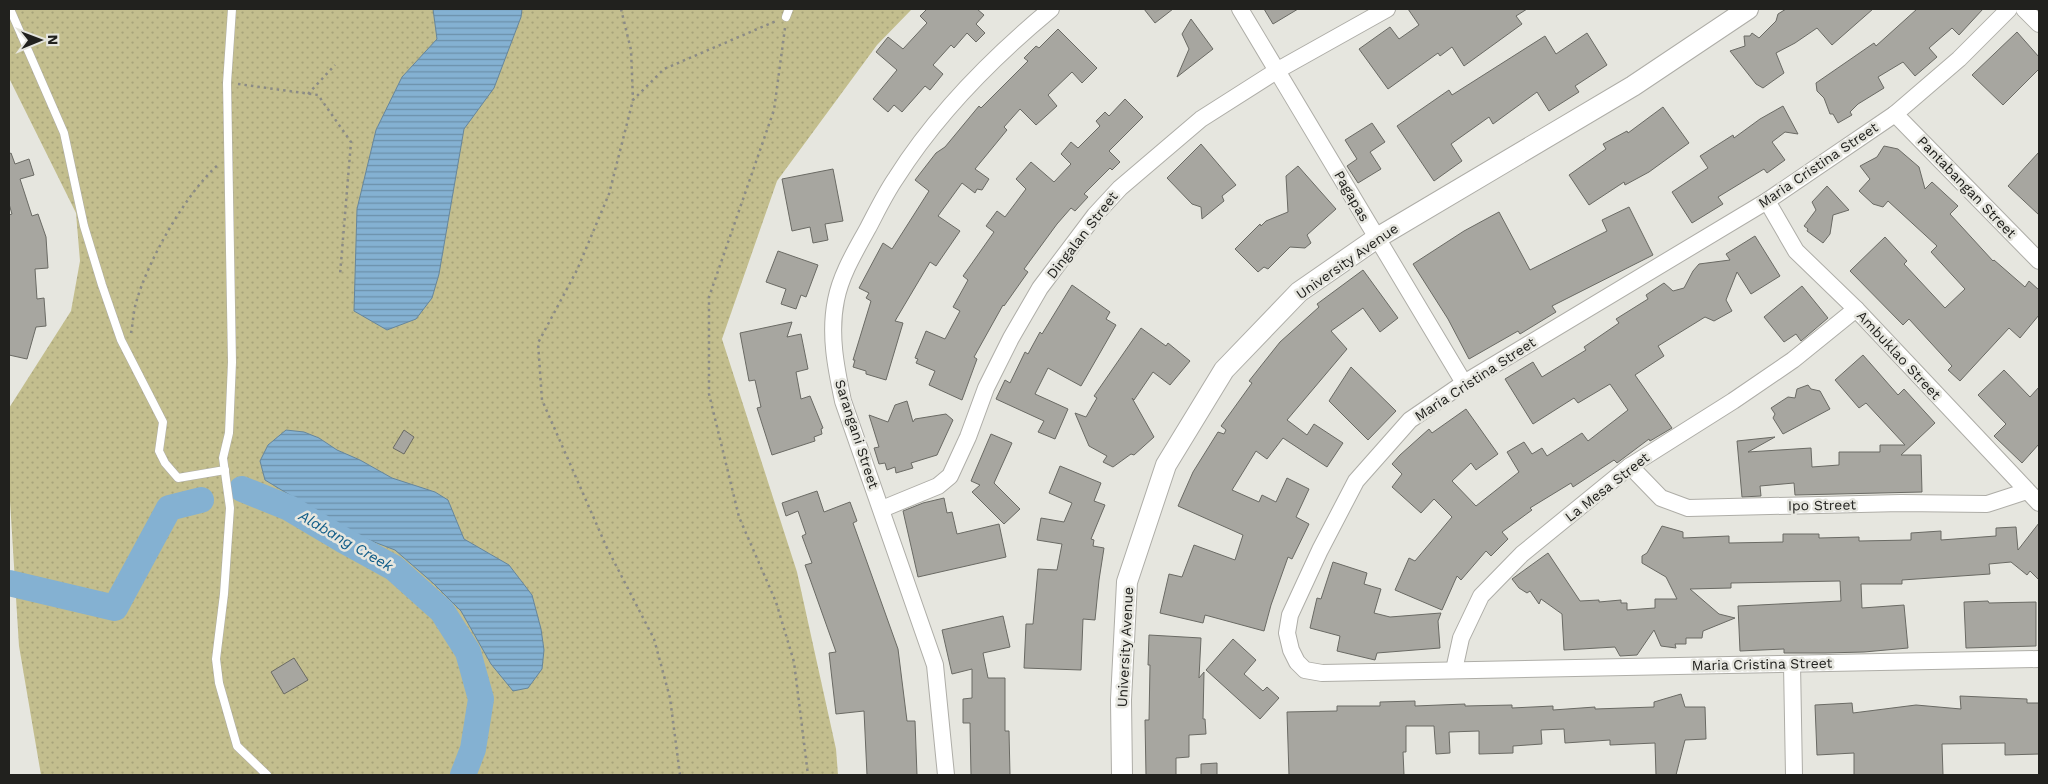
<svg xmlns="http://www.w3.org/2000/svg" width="2048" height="784" viewBox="0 0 2048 784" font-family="'Work Sans',sans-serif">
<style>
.grass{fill:url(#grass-dots)}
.water{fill:url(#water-rules);stroke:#66869c}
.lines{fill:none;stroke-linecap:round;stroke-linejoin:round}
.river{stroke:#84b1d2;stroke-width:26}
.building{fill:#a7a6a0;stroke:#6a6a64}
.service-casing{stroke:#aeada7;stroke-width:9}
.minor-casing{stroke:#aeada7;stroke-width:18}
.tertiary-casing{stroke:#aeada7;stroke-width:22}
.path{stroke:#8b8b86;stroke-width:2.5;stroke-dasharray:2.5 4;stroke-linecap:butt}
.service{stroke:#fff;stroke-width:8}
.minor{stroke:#fff;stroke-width:16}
.tertiary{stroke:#fff;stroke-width:20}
.labels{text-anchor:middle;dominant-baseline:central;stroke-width:5;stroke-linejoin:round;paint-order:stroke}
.street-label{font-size:14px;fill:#21211e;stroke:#e6e6df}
.water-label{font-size:15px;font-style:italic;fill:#105c87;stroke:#e6e6df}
</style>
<defs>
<pattern id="grass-dots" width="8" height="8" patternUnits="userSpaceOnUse" patternTransform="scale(1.25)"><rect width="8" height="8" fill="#c3be8e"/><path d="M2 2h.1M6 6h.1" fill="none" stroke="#a7a37a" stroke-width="1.8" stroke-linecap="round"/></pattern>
<pattern id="water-rules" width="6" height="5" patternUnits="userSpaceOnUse" patternTransform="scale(1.25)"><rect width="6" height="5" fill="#84b1d2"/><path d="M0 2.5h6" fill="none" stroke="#6c90aa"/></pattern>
</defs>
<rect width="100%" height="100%" fill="#e6e6df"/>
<path class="grass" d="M9 9H912L877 45 777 181 722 339 797 572 836 749 838 775H41L19 646 9 485V408L71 311 80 261 76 213 9 78Z"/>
<g class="water">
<path d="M433 9H522L521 17 494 88 464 129 439 274 432 298 416 319 387 330 354 311 357 209 376 130 402 77 437 39Z"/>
<path d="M286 430 304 432 319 438 337 450 360 460 392 478 435 492 448 500 464 539 509 565 532 595 541 629 544 650 542 669 528 688 513 691 491 664 461 611 433 583 395 550 356 535 265 480 260 461 268 445Z"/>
</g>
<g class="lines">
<g class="river">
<path d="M242 489 289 508 343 540 394 568 442 611 468 652 481 699 473 749 463 775"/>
<path d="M9 583 115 608 169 508 201 500"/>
</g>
</g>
<g class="building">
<path d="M927 9H977L984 15 976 24 985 33 976 42 967 33 954 48 951 45 933 65 943 74 930 90 925 86 902 112 894 105 888 112 873 99 897 70 876 52 888 37 903 49 927 23 920 16Z"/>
<path d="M1144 9H1173L1155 23Z"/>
<path d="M1264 9H1298L1273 24Z"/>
<path d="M1408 9H1527L1516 16 1522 24 1464 66 1452 47 1440 56 1438 53 1388 89 1359 49 1390 27 1399 39 1419 25Z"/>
<path d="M1786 9H1873L1832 45 1817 28 1795 43 1776 53 1784 73 1763 88 1756 84 1730 51 1745 46 1744 36H1750L1752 33 1759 38 1776 21 1778 14Z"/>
<path d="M1917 9H1983L1959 35 1952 28 1929 48 1937 57 1915 76 1903 62 1878 77 1884 88 1858 104 1850 112 1852 115 1838 123 1833 114H1830L1824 98 1817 91 1816 83 1874 43 1876 46Z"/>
<path d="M1191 19 1213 49 1177 77 1189 49 1182 34Z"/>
<path d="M1058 29 1097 68 1082 83 1072 72 1048 95 1057 106 1036 125 1020 109 1004 127 1007 130 975 169 989 179 982 190 977 189 975 193 962 183 938 216 960 231 936 266 930 262 895 321 903 323 886 380 866 374V371L853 367 855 360H853L871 301 866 298 869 293 859 288 883 243 892 249 929 191 915 180 936 153 945 147 979 106 981 108 1028 61 1024 58 1036 46 1039 48Z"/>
<path d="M2017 32 2039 57V69L2003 105 1972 75Z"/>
<path d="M1587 33 1607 65 1575 86 1579 92 1549 111 1537 92 1493 124 1489 117 1451 144 1462 161 1434 181 1397 126 1449 90 1452 95 1545 36 1556 54Z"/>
<path d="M1125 99 1143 117 1109 151 1120 162 1112 170 1110 168 1084 194 1088 197 1075 211 1071 208 1057 224 1024 269 1028 272 1004 306 1003 305 974 357 977 359 962 400 929 385 935 371 916 363 918 359 915 358 926 331 945 339 960 311 953 307 968 280 963 276 994 232 986 226 997 211 1005 217 1026 189 1016 179 1031 162 1054 182 1071 164 1061 154 1071 142 1078 148 1100 126 1096 121 1105 112 1109 116Z"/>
<path d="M1783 106 1798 134 1785 132 1772 142 1785 160 1767 173 1764 169 1718 197 1723 204 1692 223 1672 192 1708 168 1700 156 1733 135 1734 138 1760 119Z"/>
<path d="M1663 107 1689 143 1649 172 1625 185 1624 182 1589 205 1569 175 1606 149 1603 144 1627 131 1628 133Z"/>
<path d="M1372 123 1385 142 1370 152 1381 169 1358 183 1347 166 1357 159 1345 140Z"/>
<path d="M1201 144 1236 185 1222 196 1224 201 1202 219 1201 207 1192 204 1167 178Z"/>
<path d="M1884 146 1898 149 1919 167 1925 189 1932 182 1958 206 1950 214 1993 261 1994 260 2025 287 2029 281 2039 290V315L2020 338 2009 328 1960 381 1948 370 1952 366 1909 319 1903 325 1850 271 1885 237 1907 261 1904 264 1945 308 1965 289 1931 252 1937 246 1888 201 1883 207 1873 204 1859 191 1870 179 1860 166 1877 157Z"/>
<path d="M2039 152V215L2008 186Z"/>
<path d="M11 153 15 164 29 159 34 175 20 179 32 216 38 214 46 237 48 268 35 269 37 299 44 298 46 326 36 327 27 359 9 355V215L12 214 9 204V154Z"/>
<path d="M1298 166 1336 209 1307 235 1311 243 1305 248 1290 247 1268 269 1264 267 1258 272 1235 249 1260 224 1261 226 1266 221 1288 212 1286 176Z"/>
<path d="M833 169 843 221 825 224 828 240 813 243 810 227 792 231 782 179Z"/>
<path d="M1827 186 1849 210 1833 215 1830 234 1823 243 1807 231 1808 229 1804 226 1816 210 1812 202Z"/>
<path d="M1629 207 1653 255 1552 306 1556 312 1520 334 1518 331 1469 359 1448 319 1413 264 1464 231 1499 212 1530 270 1607 231 1602 220Z"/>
<path d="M1755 236 1780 276 1751 294 1737 272 1726 300 1732 311 1714 321 1705 317 1658 346 1664 356 1635 375 1672 428 1650 441 1649 439 1617 463 1614 460 1573 487 1571 483 1530 508 1532 510 1502 532 1508 539 1491 556 1486 551 1461 580 1457 576 1442 610 1395 590 1409 558 1415 561 1452 517 1434 499 1421 513 1392 487 1402 474 1392 464 1400 455 1429 429 1432 433 1466 409 1498 454 1476 470 1471 463 1452 481 1476 506 1519 472 1507 452 1524 442 1532 454 1542 448 1547 456 1582 433 1588 441 1628 410 1610 384 1578 403 1574 398 1533 424 1505 379 1533 362 1542 377 1586 350 1584 347 1619 323 1616 319 1648 299 1646 295 1664 283 1673 291 1684 288 1693 271 1699 264 1730 260 1726 254Z"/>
<path d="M778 251 818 265 806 297 801 295 796 309 781 304 786 289 766 282Z"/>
<path d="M1363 270 1398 318 1380 332 1363 308 1331 331 1347 349 1287 420 1307 435 1314 424 1343 443 1327 467 1283 438 1267 459 1256 451 1232 490 1259 502 1262 495 1276 502 1287 478 1309 489 1296 517 1309 524 1292 559 1288 557 1271 605 1264 631 1205 615 1203 623 1160 613 1169 574 1182 577 1194 545 1235 560 1243 535 1178 506 1193 472 1218 432 1224 434 1226 430 1221 426 1252 383 1249 381 1280 342 1319 307 1317 304Z"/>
<path d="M1072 285 1110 312 1106 319 1116 325 1081 386 1048 368 1035 394 1068 409 1055 439 1038 432 1044 421 996 399 1005 380 1010 383 1025 352 1028 354 1040 332 1042 334Z"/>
<path d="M1802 286 1828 318 1801 341 1796 334 1784 342 1764 317Z"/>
<path d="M792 322 787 337 801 334 808 369 796 372 801 399 810 396 823 428 821 429 822 434 814 437 815 441 772 455 757 408 761 407 755 380 749 381 740 333Z"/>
<path d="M1141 328 1166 346 1168 343 1190 361 1170 385 1153 372 1134 400 1132 398 1154 437 1134 455 1131 454 1113 467 1103 462 1107 456 1089 446 1075 413 1086 417 1097 398 1094 396Z"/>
<path d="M1863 355 1898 395 1904 389 1935 423 1901 455H1921L1922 492 1795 495 1794 483 1760 486 1761 496 1742 497 1737 441 1775 437 1748 452 1811 448 1812 467 1839 465V452H1880V445H1905L1866 403 1859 408 1835 380Z"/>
<path d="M1351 367 1396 411 1368 440 1329 401Z"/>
<path d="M2004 370 2030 397 2039 387V444L2022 463 1994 436 2006 424 1978 395Z"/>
<path d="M1808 385 1811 389 1820 391 1830 409 1783 434 1773 418 1775 414 1771 408 1788 397 1795 398 1797 389Z"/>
<path d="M907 401 913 422 915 419 946 414 953 420 937 455 911 463 913 468 896 473 895 467 887 470 885 463 879 464 874 448 879 447 869 415 888 422 895 405Z"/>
<path d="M404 430 414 437 404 454 393 448Z"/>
<path d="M991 434 1012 443 994 483 1020 509 1004 524 972 492 980 485 971 481Z"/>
<path d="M1060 466 1101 483 1094 501 1105 505 1091 539 1094 540 1093 546 1104 548 1099 580 1095 620 1083 619 1081 670 1024 668 1026 624H1033L1038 569 1057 570 1062 544 1037 540 1041 518 1064 522 1072 503 1049 493Z"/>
<path d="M817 491 824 512 850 502 857 521 853 523 898 649 907 721H915L917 775H867L864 711 836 714 829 653 836 652 805 565 812 563 802 536 806 534 798 511 786 516 782 503Z"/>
<path d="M944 498 947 513 952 512 957 534 999 524 1006 557 918 577 903 511 923 503Z"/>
<path d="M2039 523V580L2030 571 2027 575 2011 562 1989 564 1990 574 1902 580V584H1861L1862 608 1904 605 1908 648 1864 652 1825 653H1784V649L1740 651 1738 606 1841 601 1840 581 1731 583V588L1690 589 1719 614 1735 618 1703 631 1702 638H1686V644H1675L1676 648 1661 646 1654 630 1637 655 1620 656 1615 647 1564 650 1562 614 1541 599 1539 604 1530 591 1527 593 1519 588 1512 579 1548 553 1580 601 1599 600V602L1621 600V603H1627V610L1655 608V599H1677L1666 577 1642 563V556L1647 553 1662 526 1683 532V538L1729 536V543L1783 542V534H1819V538L1859 537V541L1911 540V533L1941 531V540L1996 536V528L2016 527 2018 550Z"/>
<path d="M1333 562 1367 573 1364 584 1381 589 1374 613 1390 617 1441 613 1438 621 1440 648 1377 653 1375 660 1337 651 1340 636 1310 628 1317 598 1321 599Z"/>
<path d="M1988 601 1989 603 2036 602V646L1966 648 1964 602Z"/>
<path d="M1003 616 1010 647 983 653 988 678H1005V731H1009L1010 775H971L970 723H963V699L972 698V669L952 674 942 630Z"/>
<path d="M1149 635 1201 638 1199 678 1204 672 1203 719H1205L1206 734 1189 735V757L1176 758V775H1146L1145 720H1149L1150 665H1148Z"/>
<path d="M1233 639 1256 660 1244 674 1263 691 1267 687 1279 698 1260 719 1206 670Z"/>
<path d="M294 658 308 680 284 694 271 672Z"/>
<path d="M1681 694 1685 707H1705L1706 739 1685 740 1676 775H1656L1655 743 1610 745V740L1565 743 1564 729 1541 730 1542 744 1513 746V753L1479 754V731L1449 732 1450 753 1436 754 1434 726H1406V752H1403L1404 775H1289L1287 712 1337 711V706H1380V702L1415 701V706L1465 704V706L1512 705V708L1553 706V710L1595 707V709L1654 707V702Z"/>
<path d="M1960 696 2027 699V703H2039V754L2005 755V743L1942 744 1943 775H1854V753L1817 755 1815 705 1852 703 1853 713 1916 705 1961 709Z"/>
<path d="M1217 763V775H1201V764Z"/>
</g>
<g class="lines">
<defs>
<g id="service">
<path d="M10 9 64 133 84 226 102 285 121 340 163 422 159 451 165 463 178 478 225 470"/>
<path d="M232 9 227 83 232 362 229 433 223 458 230 508 224 594 216 659 219 683 237 746 267 775"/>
<path d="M786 17 789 9"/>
</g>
<g id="minor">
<path d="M1240 9 1464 383"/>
<path d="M2009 9 1959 59 1895 114 1767 201 1464 383 1410 420 1356 481 1320 550 1290 615 1287 633 1291 650 1297 662 1305 670 1322 673 2039 659"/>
<path d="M2024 9 2039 24"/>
<path d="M1895 114 2039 261"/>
<path d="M1767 201 1796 251 1856 309 2039 503"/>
<path d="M1630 466 1661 498 1688 508 1901 503 1987 504 2027 491"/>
<path d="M882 509 938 486 950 476 968 437 986 388 1011 338 1040 288 1095 215 1120 188 1201 119 1278 70 1387 9"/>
<path d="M1792 664 1794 775"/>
<path d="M1454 670 1461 638 1481 596 1522 554 1630 466 1733 401 1793 360 1856 309"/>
<path d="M946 775 935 665 843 401C836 368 829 334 836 300 841 274 856 250 868 228 877 211 885 194 896 178 937 113 992 58 1051 9"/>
</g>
<path id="tertiary" d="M1122 775 1121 700 1127 582 1166 465 1224 370 1299 292 1377 238 1633 86 1748 9"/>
</defs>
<use href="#service" class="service-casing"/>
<use href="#minor" class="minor-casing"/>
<use href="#tertiary" class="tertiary-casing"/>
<g class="path">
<path d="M621 9 631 50 633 100"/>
<path d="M785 28 774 110 709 297V394L739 517 776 602 794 662 808 775"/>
<path d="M238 84 318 95 351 142 340 275"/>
<path d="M308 94 335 65"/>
<path d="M131 333C133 324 133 313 136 303 147 262 186 193 218 165"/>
<path d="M680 775 670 698 654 639 607 548 542 400 538 343 577 270 609 194 633 100 664 69 776 21"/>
</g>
<use href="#service" class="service"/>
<use href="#minor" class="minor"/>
<use href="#tertiary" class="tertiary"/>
</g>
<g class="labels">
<g class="street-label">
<text transform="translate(1818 165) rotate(-34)">Maria Cristina Street</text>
<text transform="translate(1967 187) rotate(46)">Pantabangan Street</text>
<text transform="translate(1352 196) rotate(60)">Pagapas</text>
<text transform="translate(1082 235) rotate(-52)">Dingalan Street</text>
<text transform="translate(1347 261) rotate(-35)">University Avenue</text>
<text transform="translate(1899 355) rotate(47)">Ambuklao Street</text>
<text transform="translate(1475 379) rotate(-33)">Maria Cristina Street</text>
<text transform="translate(857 434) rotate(72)">Sarangani Street</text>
<text transform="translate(1607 487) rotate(-38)">La Mesa Street</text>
<text transform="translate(1822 505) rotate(-1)">Ipo Street</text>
<text transform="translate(1125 647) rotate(-87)">University Avenue</text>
<text transform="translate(1762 664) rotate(-1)">Maria Cristina Street</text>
</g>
<g class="water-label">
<text transform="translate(346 541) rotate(30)">Alabang Creek</text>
</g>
</g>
<rect width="2048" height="784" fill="none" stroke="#21211e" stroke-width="20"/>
<g transform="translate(40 40) rotate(89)" stroke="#e6e6df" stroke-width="4" paint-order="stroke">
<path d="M0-4L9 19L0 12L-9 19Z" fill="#21211e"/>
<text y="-8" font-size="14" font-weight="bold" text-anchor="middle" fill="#21211e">N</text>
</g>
</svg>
